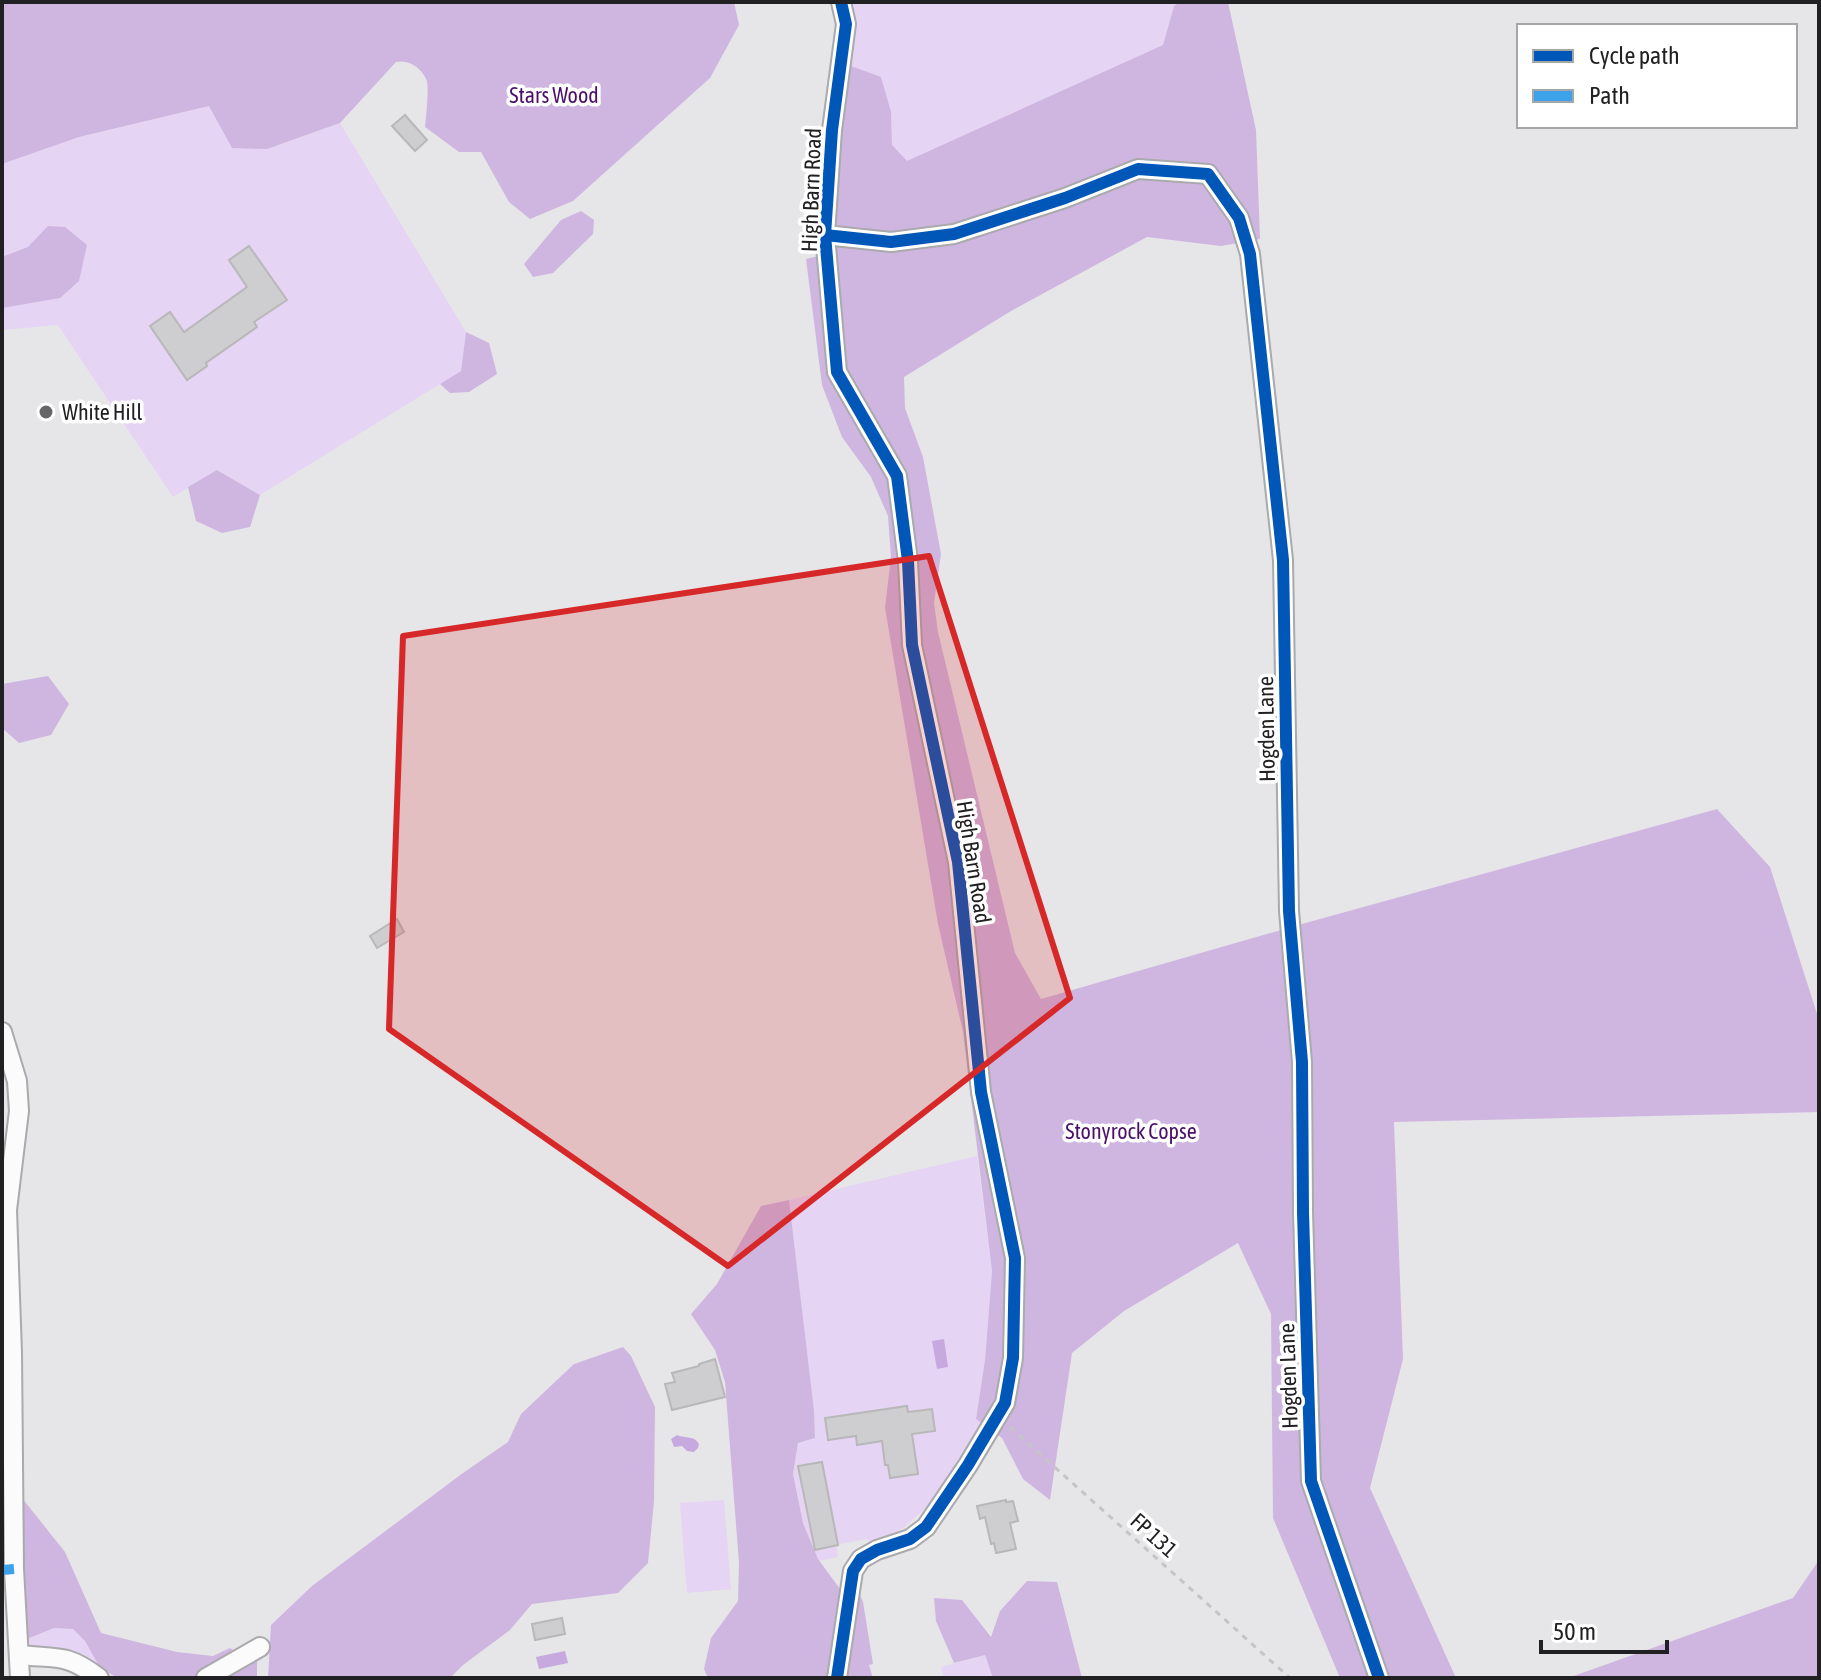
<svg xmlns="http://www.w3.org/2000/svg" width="1821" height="1680" viewBox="0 0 1821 1680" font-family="'Asap Condensed',sans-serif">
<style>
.green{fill:#e6d4f4}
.forest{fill:#cfb6e1}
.water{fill:#c8a9df}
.building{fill:#cecdcf;stroke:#b8b7b9;stroke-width:2}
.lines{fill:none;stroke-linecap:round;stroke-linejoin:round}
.minor-casing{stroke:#aaa9ab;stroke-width:22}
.path{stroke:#c6c5c6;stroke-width:3;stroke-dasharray:6 6;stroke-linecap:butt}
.minor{stroke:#fbfbfc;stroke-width:18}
.quiet{stroke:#3ea2ea;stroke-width:10;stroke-dasharray:20 10;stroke-linecap:butt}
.cycleway-casing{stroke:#fff;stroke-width:17}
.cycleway{stroke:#0057b8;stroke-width:12}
.marked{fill:#d62828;fill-opacity:0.2;stroke:#d62828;stroke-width:6;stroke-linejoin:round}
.poi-dot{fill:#666567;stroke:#fff;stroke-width:3}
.labels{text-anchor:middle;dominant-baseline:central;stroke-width:7;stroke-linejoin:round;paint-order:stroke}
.park-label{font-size:22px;fill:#4c106b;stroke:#fff}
.street-label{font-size:22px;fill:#212022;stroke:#fff}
.poi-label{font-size:22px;fill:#212022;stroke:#fff;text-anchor:start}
</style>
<rect width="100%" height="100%" fill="#e6e5e8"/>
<g class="green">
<path d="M850 2H1180L1174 6 1163 45 907 162 892 146 891 112 848 65 854 15Z"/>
<path d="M209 106 267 149 340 123 466 332 461 371 260 495 217 470 173 497 58 325 2 330V164L79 137Z"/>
<path d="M977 1156 992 1271 985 1360 976 1419 983 1424 958 1468 931 1503 902 1529 871 1543 867 1539 840 1544 837 1548 838 1557 819 1561 803 1523 793 1474 798 1443 815 1438 814 1410 789 1200Z"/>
<path d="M724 1500 731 1589 687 1593 680 1503Z"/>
<path d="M54 1628 73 1629 85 1641 99 1666 72 1654 31 1647 27 1639Z"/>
<path d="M985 1655 993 1678H944L941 1667Z"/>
</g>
<g class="forest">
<path d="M2 2H734L739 25 710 78 573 201 530 219 509 202 481 152H459L425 127C426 118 429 89 427 81 422 68 409 59 396 62L340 123 267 149 232 148 209 106 79 137 2 164Z"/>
<path d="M1180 2H1228L1256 130 1260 239 1221 246 1147 237 1011 311 904 377 905 408 923 457 941 554 934 603 938 632 1015 953 1041 999 1302 924 1717 809 1770 867 1819 1020V1112L1394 1122 1403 1359 1370 1488 1456 1678H1340L1273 1518 1271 1314 1238 1243 1124 1311 1072 1353 1050 1500 1023 1479 1002 1438 976 1419 985 1360 992 1271 963 1032 938 924 885 608 891 557 888 516 871 477 842 437 822 385 806 259 836 252 832 223 842 91 848 65 881 77 891 112 892 145 907 161 1163 45 1174 6Z"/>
<path d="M581 211 594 220 593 234 553 273 533 277 524 264 561 220Z"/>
<path d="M48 226 65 227 87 245 79 281 60 298 2 308V257L28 247Z"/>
<path d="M466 332 489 343 497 374 469 392 450 393 440 384 461 371Z"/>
<path d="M217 470 260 495 250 527 222 533 196 521 188 487Z"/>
<path d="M48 676 69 704 51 735 19 743 2 728V684Z"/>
<path d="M789 1200 814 1410 815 1438 798 1443 793 1474 803 1523 818 1559 843 1593 831 1678H708L704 1669 711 1638 738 1601 739 1563 725 1382 715 1350 691 1314 717 1284 761 1206Z"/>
<path d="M623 1347 631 1356 655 1407 654 1501 648 1563 618 1593 532 1604 510 1630 463 1665 450 1678H268L271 1625 312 1586 463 1473 508 1442 521 1414 574 1364Z"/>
<path d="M22 1498 65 1552 101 1633 177 1652 213 1656 230 1648 247 1659 257 1662V1678H117L99 1666 85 1641 73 1629 54 1628 27 1639 21 1566Z"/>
<path d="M1819 1560V1678H1568L1793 1598Z"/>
<path d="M1027 1581 1057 1582 1082 1678H993L985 1655 954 1663 936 1621 934 1598 962 1600 991 1637 1000 1611Z"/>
<path d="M859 1592 863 1602 873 1664 869 1665 873 1678H844L854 1600Z"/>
</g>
<g class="water">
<path d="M944 1339 948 1367 937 1369 932 1341Z"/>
<path d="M677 1435C686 1439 694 1435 699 1444L698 1448 694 1452 687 1451 682 1446 674 1447 671 1439Z"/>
<path d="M565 1651 568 1663 539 1669 536 1657Z"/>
</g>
<g class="building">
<path d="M405 115 427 140 415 151 392 126Z"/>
<path d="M249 246 287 300 254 322 257 327 206 363 207 366 187 380 150 326 170 312 184 332 247 287 229 260Z"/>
<path d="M397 919 404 932 377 948 370 936Z"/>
<path d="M715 1359 725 1397 672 1410 665 1384 675 1382 672 1373 699 1366V1364Z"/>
<path d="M907 1406 908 1412 932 1409 935 1431 912 1434 918 1474 890 1478 888 1465H885L882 1441 857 1445 856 1436 828 1440 825 1418Z"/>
<path d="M822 1462 838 1545 815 1550 798 1466Z"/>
<path d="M1006 1500V1502L1013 1501 1018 1521 1010 1523 1016 1549 996 1553 994 1543 991 1544 985 1517 980 1519 977 1506Z"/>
<path d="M562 1618 565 1634 535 1640 532 1624Z"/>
</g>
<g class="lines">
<defs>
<g id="minor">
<path d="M825 235 891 242 954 234 1065 198 1138 169 1208 174 1239 218 1250 254 1283 560 1289 911 1302 1062 1303 1212 1311 1481 1379 1678"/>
<path d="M2 1032 17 1081 19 1111 7 1210 12 1353 14 1569 20 1678"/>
<path d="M19 1655C58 1659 66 1653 99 1678"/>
<path d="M206 1678 260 1647"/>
<path d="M837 1678 853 1571 861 1559 877 1550 910 1539 926 1527 968 1465 1005 1403 1013 1358 1015 1258 981 1092 958 862 912 645 908 561 897 476 837 372 825 235 832 130 846 24 841 2"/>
</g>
</defs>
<use href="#minor" class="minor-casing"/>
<path class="path" d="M1010 1427 1290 1678"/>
<use href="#minor" class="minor"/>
<path class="quiet" d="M2 1570 14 1569"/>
<defs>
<g id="cycleway">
<path d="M825 235 891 242 954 234 1065 198 1138 169 1208 174 1239 218 1250 254 1283 560 1289 911 1302 1062 1303 1212 1311 1481 1379 1678"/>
<path d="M837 1678 853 1571 861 1559 877 1550 910 1539 926 1527 968 1465 1005 1403 1013 1358 1015 1258 981 1092 958 862 912 645 908 561 897 476 837 372 825 235 832 130 846 24 841 2"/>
</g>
</defs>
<use href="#cycleway" class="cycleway-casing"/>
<use href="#cycleway" class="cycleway"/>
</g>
<path class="marked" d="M929 556 1070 998 728 1266 389 1029 403 636Z"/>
<circle class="poi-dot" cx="46" cy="412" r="8"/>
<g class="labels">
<g class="park-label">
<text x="554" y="95">Stars Wood</text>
<text x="1131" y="1131">Stonyrock Copse</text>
</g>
<g class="street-label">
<text transform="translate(811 190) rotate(-88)">High Barn Road</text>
<text transform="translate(1266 729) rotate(-91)">Hogden Lane</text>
<text transform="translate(974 862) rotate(81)">High Barn Road</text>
<text transform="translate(1288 1376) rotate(-92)">Hogden Lane</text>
<text transform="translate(1154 1535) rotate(42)">FP 131</text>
</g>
<g class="poi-label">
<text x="62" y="412">White Hill</text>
</g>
</g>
<rect width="1821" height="1680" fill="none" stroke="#212022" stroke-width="8"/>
<rect x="1517" y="24" width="280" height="104" fill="#ffffff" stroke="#a6a6a7" stroke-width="2"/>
<rect x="1533" y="50" width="40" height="12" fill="#0057b8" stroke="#a6a6a7" stroke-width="2"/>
<text x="1589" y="64" font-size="24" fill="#212022">Cycle path</text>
<rect x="1533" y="90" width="40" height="12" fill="#3ea2ea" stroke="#a6a6a7" stroke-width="2"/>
<text x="1589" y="104" font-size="24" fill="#212022">Path</text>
<path d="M1541 1640v12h126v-12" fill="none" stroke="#212022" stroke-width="4"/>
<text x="1553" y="1640" font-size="24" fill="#212022" stroke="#ffffff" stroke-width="6" paint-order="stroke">50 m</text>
</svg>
